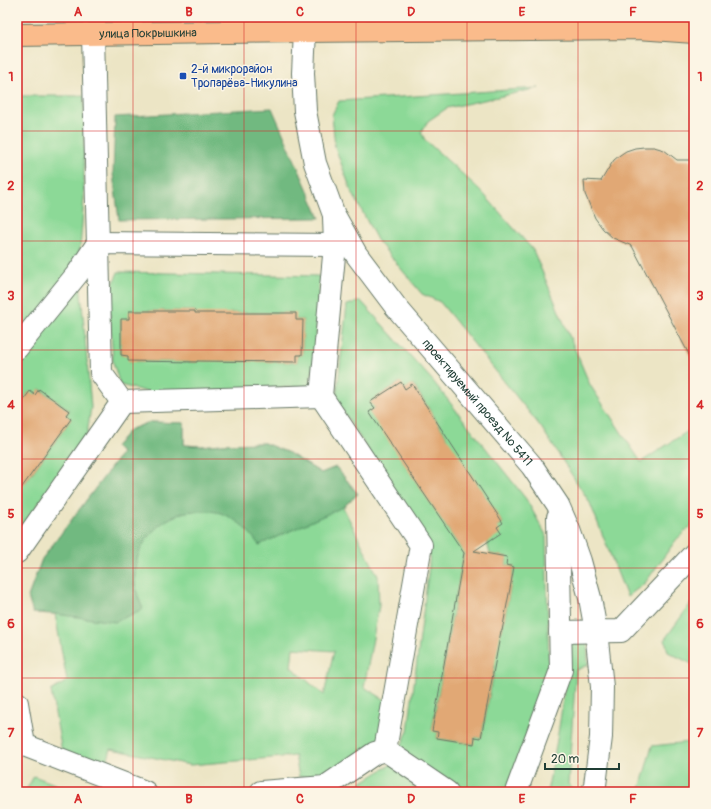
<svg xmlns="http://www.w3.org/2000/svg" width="711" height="809" viewBox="0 0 711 809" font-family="Pangolin,sans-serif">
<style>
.green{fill:#8cd997;stroke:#568b66;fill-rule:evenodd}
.forest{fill:#71b980;stroke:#487b5a}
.building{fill:#e1a874}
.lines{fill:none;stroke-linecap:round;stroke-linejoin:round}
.minor-casing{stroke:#677867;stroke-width:24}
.major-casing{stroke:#677867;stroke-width:24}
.minor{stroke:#fff;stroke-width:22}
.major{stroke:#fabb8b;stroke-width:22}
.grid{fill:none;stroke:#d62828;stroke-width:1;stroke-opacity:0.55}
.transit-dot{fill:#1a4fb4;stroke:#fcf5e5;stroke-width:1.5}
.labels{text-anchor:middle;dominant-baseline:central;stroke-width:3;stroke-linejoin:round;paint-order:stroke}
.street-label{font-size:12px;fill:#1f3d34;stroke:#fcf5e5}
.transit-label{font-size:12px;fill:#164399;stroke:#fcf5e5;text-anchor:start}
.neatline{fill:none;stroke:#d62828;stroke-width:1.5}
.grid-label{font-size:13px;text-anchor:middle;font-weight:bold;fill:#d62828}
</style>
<rect width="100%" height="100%" fill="#fcf5e5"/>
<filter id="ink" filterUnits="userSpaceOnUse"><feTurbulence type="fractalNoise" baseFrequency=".025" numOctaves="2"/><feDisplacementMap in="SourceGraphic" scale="8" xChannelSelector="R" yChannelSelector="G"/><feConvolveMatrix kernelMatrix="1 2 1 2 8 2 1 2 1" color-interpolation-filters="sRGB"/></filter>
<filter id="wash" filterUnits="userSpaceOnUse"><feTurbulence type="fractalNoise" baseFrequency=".012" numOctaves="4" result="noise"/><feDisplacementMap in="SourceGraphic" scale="16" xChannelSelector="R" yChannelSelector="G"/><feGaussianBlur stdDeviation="0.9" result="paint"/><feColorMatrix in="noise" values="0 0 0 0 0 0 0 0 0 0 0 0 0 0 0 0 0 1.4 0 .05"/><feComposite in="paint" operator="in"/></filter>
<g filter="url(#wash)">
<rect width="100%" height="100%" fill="#ece5c5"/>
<g class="green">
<path d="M539 88 447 108 428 121 421 132 425 140 480 190 533 250 590 385 641 462 694 427V523L676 540 645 583 627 597 590 503 541 427 440 302 422 294 377 240 351 190 335 147 332 115 339 101Z"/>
<path d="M17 96H84V198L80 249 75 261 80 281 91 407 87 435 17 534V477L25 483 71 419 66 415 69 410 40 389 35 395 29 392 17 409V257L20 244 17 232Z"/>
<path d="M118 272 319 276 318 308 314 365 309 386 156 394 120 385 113 362 109 295ZM130 311H195V323L231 313H295L296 320H303L302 355H297V362L227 361 197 351V362L129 361 128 356 121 355V320L129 319Z"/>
<path d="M361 301 433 381 526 499 546 535 548 631 549 672 506 792H336L361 783 393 763 408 731 429 566 430 547 336 400 347 305ZM400 382 405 389 413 384 448 439 438 446 467 469 503 523 497 527 487 542 490 554 507 557 506 565 514 567 502 631 490 629 495 666 481 738 475 737 473 744 437 738 438 732 432 730 464 553 370 412 375 408 370 402Z"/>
<path d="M150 422 184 423V445L201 446 222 444 264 443 289 453 321 473 336 467 358 494 343 507 360 541 378 576 379 606 364 687 387 701 379 740 324 776 299 777 295 756 190 765 111 749 106 765 62 752 51 691 67 681 55 614 33 613 28 597 42 559 122 453 115 447 129 430ZM293 648 334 651 324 695 291 667Z"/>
<path d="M694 599V665L668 652 665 639Z"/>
<path d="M587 637 588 665 576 670 568 784 576 792H547C558 741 565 691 570 639Z"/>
<path d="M694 735V792H639L652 746 690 742Z"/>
<path d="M34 776 75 792H25Z"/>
</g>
<g class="forest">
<path d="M272 108 320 218 119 220 113 174 115 117Z"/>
<path d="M150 422 184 423V445L201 446 222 444 264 443 289 453 321 473 336 467 358 494 343 507 259 545C249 531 240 521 223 514 216 511 207 511 199 511 191 511 182 512 175 516 151 526 133 552 135 579 135 590 139 599 143 609L115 622 55 614 33 613 28 597 42 559 122 453 115 447 129 430Z"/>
</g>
<g id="blocks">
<g class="building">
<path d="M644 147H654L664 150 677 160H694V364L632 246 613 238 603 229 595 218 585 194 584 180 601 181 610 166 614 160 620 155 626 151 635 148Z"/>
<path d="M129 311H195V313H296V320H303L302 355H297V362L197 361V362L128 361V356L121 355V319H129Z"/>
<path d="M401 382 405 389 412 384 503 523 497 527 501 533 474 551 507 557 506 565 514 567 502 631H501L481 738 475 737 474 744 437 738 438 732 432 731 464 553 369 412 375 408 370 402Z"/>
<path d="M39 389 69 411 66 415 71 419 17 494V409L30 391 35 395Z"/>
</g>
</g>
</g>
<g filter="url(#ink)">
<use href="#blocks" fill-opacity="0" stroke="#677867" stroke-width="1"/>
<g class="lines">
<defs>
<g id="minor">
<path id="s1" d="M305 31 303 73 305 111 315 163 334 215 356 254 396 307 532 466 558 505 569 530 580 561 590 598 596 631 602 687 601 737 595 785 593 792"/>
<path d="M334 217 335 245 321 396 421 545 385 750 447 792"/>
<path d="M17 348 78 273 98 243 335 245"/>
<path d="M122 402 321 396"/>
<path d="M17 552 122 402 101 373 93 34"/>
<path d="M560 632 621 631 694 554"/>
<path d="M17 703 24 745 145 792"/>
<path d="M261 792 325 787 375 753 385 750"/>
<path d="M516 792 561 670 558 517"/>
</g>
<g id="major">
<path id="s2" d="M17 35 305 31 638 28 694 32"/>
</g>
</defs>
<use href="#minor" class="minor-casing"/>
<use href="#major" class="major-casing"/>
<use href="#minor" class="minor"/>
<use href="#major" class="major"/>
</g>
</g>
<path class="grid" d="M133 17V792M244 17V792M356 17V792M467 17V792M578 17V792M17 131H694M17 241H694M17 350H694M17 459H694M17 568H694M17 678H694"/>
<rect class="transit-dot" x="179" y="72" width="8" height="8" rx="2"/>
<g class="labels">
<g class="street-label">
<text stroke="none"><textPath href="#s2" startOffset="131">улица Покрышкина</textPath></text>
<text stroke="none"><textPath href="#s1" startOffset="425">проектируемый проезд № 5411</textPath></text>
</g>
<g class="transit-label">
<text x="191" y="69">2-й микрорайон<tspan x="191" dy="14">Тропарёва-Никулина</tspan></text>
</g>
</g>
<rect width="711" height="809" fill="none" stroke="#fcf5e5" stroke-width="44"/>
<path d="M545 763v6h74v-6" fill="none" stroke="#1f3d34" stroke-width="2"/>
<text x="551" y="763" font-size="12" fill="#1f3d34" stroke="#fcf5e5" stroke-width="3" paint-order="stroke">20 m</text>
<rect x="22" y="22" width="667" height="765" class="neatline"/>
<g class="grid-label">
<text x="78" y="16">A</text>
<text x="189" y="16">B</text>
<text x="300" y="16">C</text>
<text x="411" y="16">D</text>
<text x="522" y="16">E</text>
<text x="633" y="16">F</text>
<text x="11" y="81">1</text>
<text x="700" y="81">1</text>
<text x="11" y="190">2</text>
<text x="700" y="190">2</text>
<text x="11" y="300">3</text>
<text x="700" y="300">3</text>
<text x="11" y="409">4</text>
<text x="700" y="409">4</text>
<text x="11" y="518">5</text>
<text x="700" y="518">5</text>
<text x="11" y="628">6</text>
<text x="700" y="628">6</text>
<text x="11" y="737">7</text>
<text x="700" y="737">7</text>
<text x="78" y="803">A</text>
<text x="189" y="803">B</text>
<text x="300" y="803">C</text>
<text x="411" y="803">D</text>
<text x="522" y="803">E</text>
<text x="633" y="803">F</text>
</g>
</svg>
